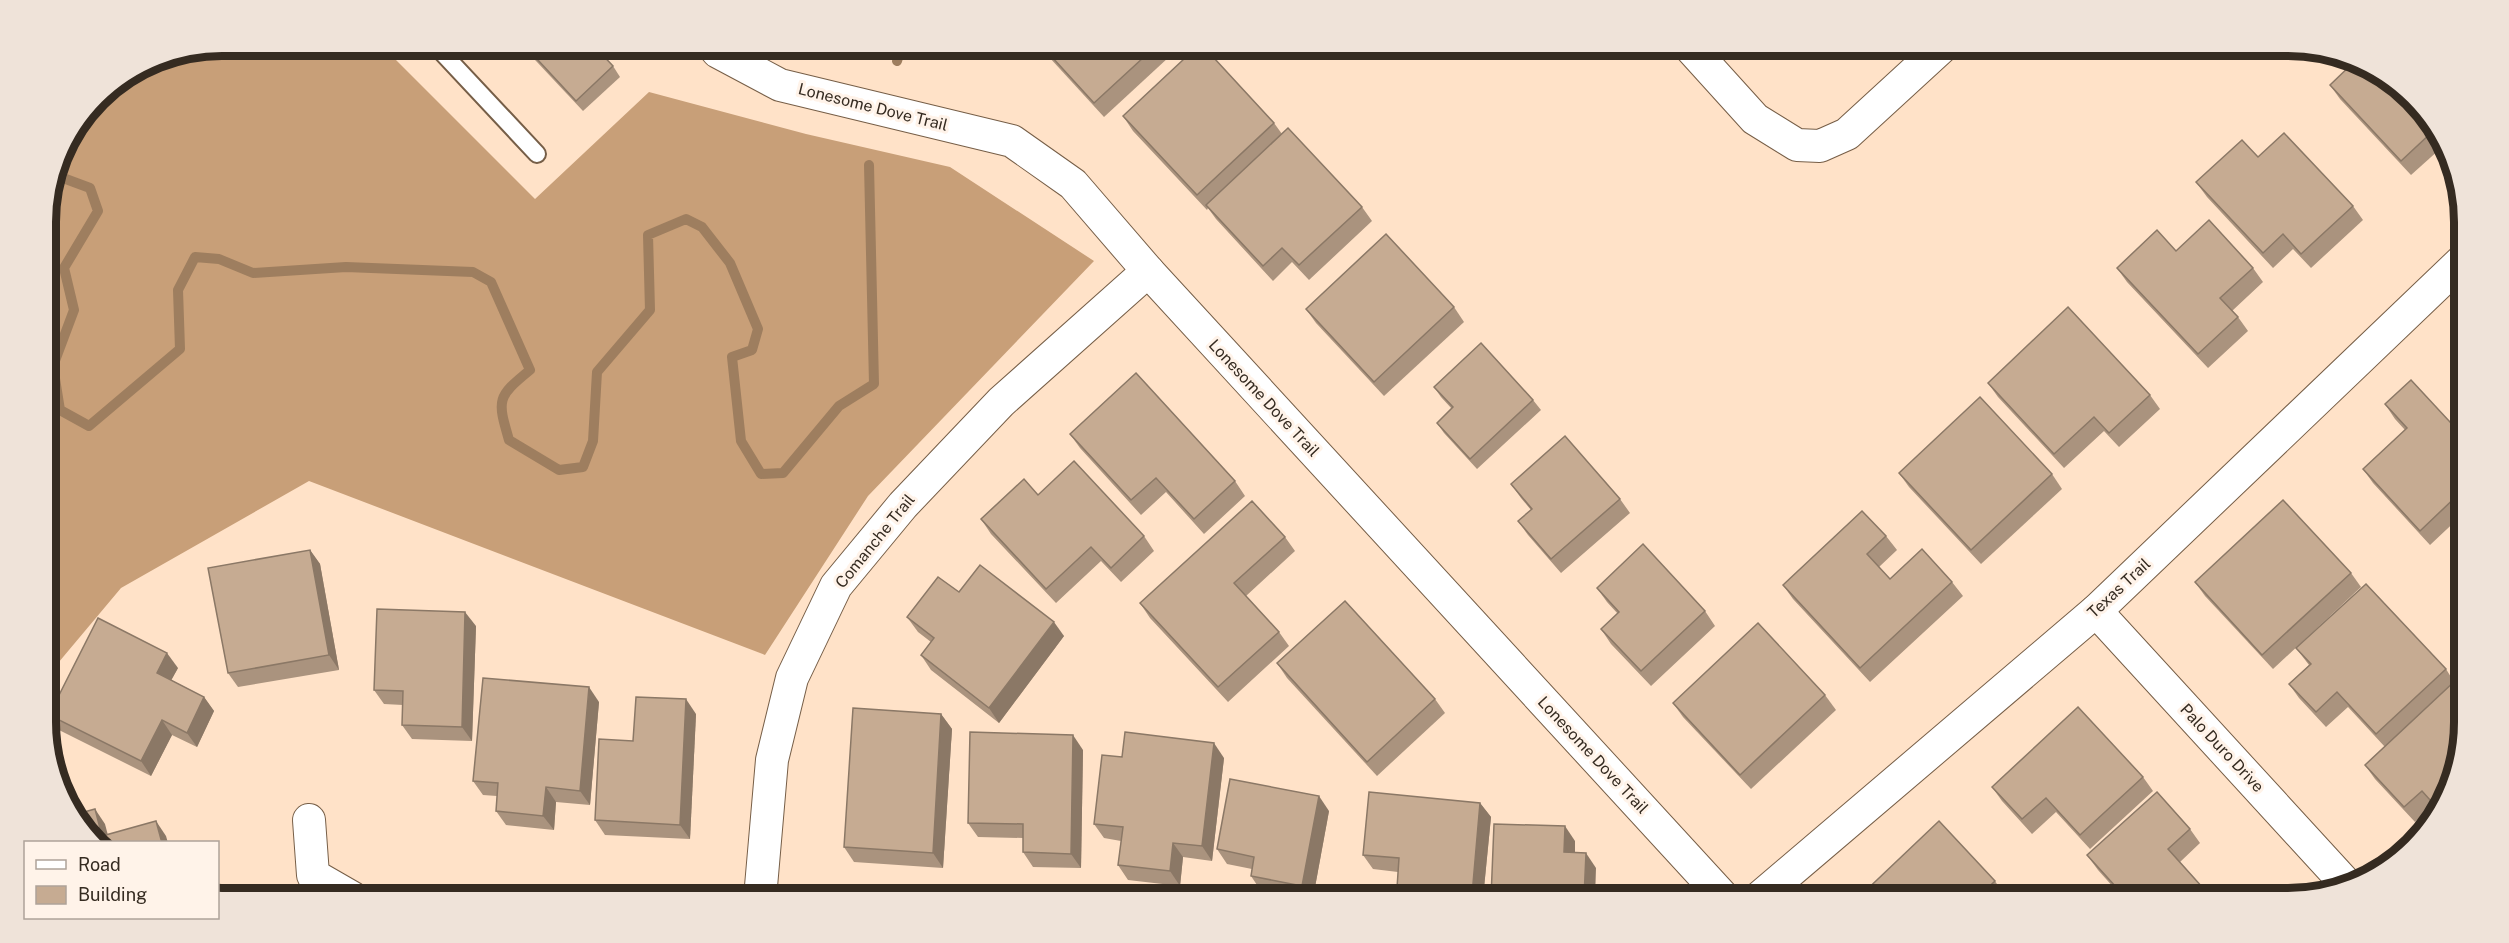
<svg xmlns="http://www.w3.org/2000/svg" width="2509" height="943" viewBox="0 0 2509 943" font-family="'Public Sans',sans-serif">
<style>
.forest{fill:#c89f78}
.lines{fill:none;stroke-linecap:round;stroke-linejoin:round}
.stream{stroke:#9e7e5f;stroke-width:10}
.service-casing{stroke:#765e47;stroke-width:20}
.minor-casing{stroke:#765e47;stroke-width:34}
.service{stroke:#fff;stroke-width:16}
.minor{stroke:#fff;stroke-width:32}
.wall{fill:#aa937e}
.shaded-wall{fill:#8b7866}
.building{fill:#c6ab92;stroke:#8b7866;stroke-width:1.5}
.labels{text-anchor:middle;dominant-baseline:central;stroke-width:6;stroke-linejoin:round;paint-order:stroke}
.street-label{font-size:16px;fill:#352b21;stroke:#fff3e9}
.rim{fill:none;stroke:#352b21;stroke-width:8}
</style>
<rect width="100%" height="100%" fill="#ffe2c8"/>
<path class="forest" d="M222 45H381L535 199 649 92 806 134 950 167 1094 261 868 496 765 655 309 481 121 588 48 675 45 210 63 143 105 89 155 58Z"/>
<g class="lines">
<g class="stream">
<path d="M897 61 902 45"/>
<path d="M55 175 90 188 98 211 64 268 74 310 53 366 60 410 89 426 180 349 178 290 195 257 219 259 253 273 346 267 473 272 491 282 530 370C497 397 497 399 509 440L559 470 583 467 593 441 597 372 650 310 648 235 686 219 702 227 730 263 758 329 752 350 732 357 741 441 761 474 783 473 839 406 874 384 869 165"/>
</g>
<defs>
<path id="service" d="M435 45 537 154"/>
<g id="minor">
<path d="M712 45 718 52 780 85 1012 141 1073 184 1148 271 1724 898"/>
<path d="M1688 45 1755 119 1797 145 1820 146 1847 134 1944 45"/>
<path d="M2096 611 2348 886"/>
<path d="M309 820 313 875 353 898"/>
<path d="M760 898 772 760 792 678 836 586 903 505 1001 402 1148 271"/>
<path d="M1759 898 2096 611 2463 260"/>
</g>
</defs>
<use href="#service" class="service-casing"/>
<use href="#minor" class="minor-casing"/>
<use href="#service" class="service"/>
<use href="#minor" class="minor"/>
</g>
<g class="wall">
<path d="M521 45H593L613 66 620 77 583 111Z"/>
<path d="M1038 45H1161L1169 57 1104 117Z"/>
<path d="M2330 85 2420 106 2440 149 2411 175 2340 99Z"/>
<path d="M1123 116 1274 123 1282 134 1362 207 1372 221 1309 280 1292 262 1273 281 1216 219 1208 208 1207 210 1133 131Z"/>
<path d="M2258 157 2353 206 2363 220 2311 268 2293 249 2273 268 2207 197 2196 182Z"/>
<path d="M2176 251 2253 268 2263 282 2232 311 2238 317 2248 331 2208 368 2127 282 2117 268Z"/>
<path d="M1454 307 1464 322 1384 396 1316 323 1306 309Z"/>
<path d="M2463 370V393L2453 379Z"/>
<path d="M1988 383 2150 395 2160 409 2119 447 2104 431 2064 468 1998 397Z"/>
<path d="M1434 387 1533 400 1541 410 1477 469 1444 433 1437 423 1452 409 1441 397Z"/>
<path d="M2385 404 2463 436V514L2430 545 2373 483 2363 469 2405 430 2395 419Z"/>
<path d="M1070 434 1235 481 1245 496 1204 534 1166 492 1141 515 1080 448Z"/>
<path d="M1899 473 2052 474 2062 489 1981 564 1909 487Z"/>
<path d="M1511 484 1620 499 1630 513 1561 573 1528 535 1518 521 1531 510 1521 498Z"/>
<path d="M1038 495 1144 536 1154 551 1121 582 1101 561 1056 603 991 534 981 519Z"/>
<path d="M1886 536 1897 550 1879 567 1890 579 1952 582 1963 596 1870 682 1793 599 1783 585Z"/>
<path d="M1285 537 1295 551 1246 596 1279 632 1289 646 1228 702 1150 618 1140 603Z"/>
<path d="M310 550 320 564 339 670 238 687 228 673Z"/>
<path d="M2351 573 2361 587 2273 669 2205 596 2195 582Z"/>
<path d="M1597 588 1705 611 1715 626 1651 686 1611 644 1601 629 1618 614 1607 602Z"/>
<path d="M959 592 1064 636 999 723 931 670 921 655 931 642 918 632 907 617Z"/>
<path d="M476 626 472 741 412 739 402 725 403 705 384 704 374 690Z"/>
<path d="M2296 648 2446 669 2454 682 2455 778 2438 812 2432 805 2415 822 2375 779 2365 765 2385 747 2348 707 2326 727 2299 698 2289 684 2309 665Z"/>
<path d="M1277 663 1435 699 1445 713 1377 776 1287 678Z"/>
<path d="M178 668 171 680 204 697 214 711 197 747 172 735 151 776 59 730 49 715Z"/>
<path d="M1825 695 1836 710 1751 789 1683 717 1673 703Z"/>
<path d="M599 702 590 805 556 802 554 830 506 825 496 811 497 796 483 795 473 781Z"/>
<path d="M696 714 690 839 605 835 595 820 633 741Z"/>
<path d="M941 714 952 729 943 868 854 862 844 847Z"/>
<path d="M1083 750 1081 868 1033 867 1023 852V838L978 837 968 823Z"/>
<path d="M1122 757 1224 758 1212 861 1183 857 1180 886 1128 880 1118 865 1121 841 1104 838 1094 824Z"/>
<path d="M2143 777 2153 791 2090 849 2056 812 2032 834 2002 801 1992 787Z"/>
<path d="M1480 803 1491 817 1483 898H1404L1397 888 1398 872 1373 869 1363 855Z"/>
<path d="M1329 811 1313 898H1297L1261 891 1251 876 1252 869 1227 864 1217 849Z"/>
<path d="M2190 829 2200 843 2180 862 2212 898H2123L2098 870 2087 855Z"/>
<path d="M1995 881 2006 898H1858Z"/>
</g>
<g class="shaded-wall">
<path d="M310 550 320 564 339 670 329 655Z"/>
<path d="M465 612 476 626 472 741 462 727Z"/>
<path d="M1054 622 1064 636 999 723 989 708Z"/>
<path d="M167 653 178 668 167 688 157 673Z"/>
<path d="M589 687 599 702 590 805 580 791Z"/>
<path d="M204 697 214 711 197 747 187 733Z"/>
<path d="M686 699 696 714 690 839 680 825Z"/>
<path d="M941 714 952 729 943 868 933 853Z"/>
<path d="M162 720 172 735 151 776 141 761Z"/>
<path d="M1073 735 1083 750 1081 868 1071 854Z"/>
<path d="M1214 743 1224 758 1212 861 1202 846Z"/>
<path d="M546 787 556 802 554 830 543 816Z"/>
<path d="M1319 796 1329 811 1313 898H1311L1302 886Z"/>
<path d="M1480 803 1491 817 1483 898H1474L1472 895Z"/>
<path d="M95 809 105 824 110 843 102 836Z"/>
<path d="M156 821 166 836 168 843H162Z"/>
<path d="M1565 826 1575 841V866L1564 852Z"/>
<path d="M1173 843 1183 857 1180 886 1170 871Z"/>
<path d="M1586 853 1596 868 1595 898H1584Z"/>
</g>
<g class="building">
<path d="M524 45H593L613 66 576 101Z"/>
<path d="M1041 45H1157L1094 103Z"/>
<path d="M1199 45H1202L1274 123 1197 195 1123 116Z"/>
<path d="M2354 62 2420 106 2432 132 2401 161 2330 85Z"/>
<path d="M1288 128 1362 207 1299 265 1282 248 1263 266 1206 205Z"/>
<path d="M2284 133 2353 206 2301 254 2283 234 2263 253 2196 182 2242 140 2258 157Z"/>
<path d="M2209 220 2253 268 2220 298 2238 317 2198 354 2117 268 2157 230 2176 251Z"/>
<path d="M1386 234 1454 307 1374 382 1306 309Z"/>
<path d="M2068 307 2150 395 2109 433 2094 417 2054 454 1988 383Z"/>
<path d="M1481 343 1533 400 1470 459 1437 423 1453 407 1434 387Z"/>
<path d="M2463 370V390L2453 379Z"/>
<path d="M1136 373 1235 481 1194 519 1156 478 1131 500 1070 434Z"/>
<path d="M2411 380 2463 436V490L2420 531 2363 469 2407 428 2385 404Z"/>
<path d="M1980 397 2052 474 1971 550 1899 473Z"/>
<path d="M1565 436 1620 499 1551 559 1518 521 1532 509 1511 484Z"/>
<path d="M1074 461 1144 536 1111 568 1091 547 1046 589 981 519 1024 479 1038 495Z"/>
<path d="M2283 500 2351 573 2262 655 2195 582Z"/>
<path d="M1252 501 1285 537 1234 583 1279 632 1218 687 1140 603Z"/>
<path d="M1862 511 1886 536 1867 554 1890 579 1922 549 1952 582 1860 668 1783 585Z"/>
<path d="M1643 544 1705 611 1641 671 1601 629 1619 612 1597 588Z"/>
<path d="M310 550 329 655 228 673 208 568Z"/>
<path d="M980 565 1054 622 989 708 921 655 934 638 907 617 938 577 959 592Z"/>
<path d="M2366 584 2446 669 2376 734 2337 692 2316 712 2289 684 2311 664 2296 648Z"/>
<path d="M1345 601 1435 699 1367 762 1277 663Z"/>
<path d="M377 609 465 612 462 727 402 725 403 691 374 690Z"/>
<path d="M98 618 167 653 157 673 204 697 187 733 162 720 141 761 49 715Z"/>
<path d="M1758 623 1825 695 1740 775 1673 703Z"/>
<path d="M483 678 589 687 580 791 546 787 543 816 496 811 498 783 473 781Z"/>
<path d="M2457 679 2464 686V721L2455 778 2439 810 2422 791 2404 807 2365 765Z"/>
<path d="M636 697 686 699 680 825 595 820 599 739 633 741Z"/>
<path d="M2078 707 2143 777 2080 835 2046 798 2022 819 1992 787Z"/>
<path d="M853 708 941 714 933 853 844 847Z"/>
<path d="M970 732 1073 735 1071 854 1023 852V824L968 823Z"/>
<path d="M1125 732 1214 743 1202 846 1173 843 1170 871 1118 865 1123 827 1094 824 1102 755 1122 757Z"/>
<path d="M1230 779 1319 796 1302 886 1251 876 1254 857 1217 849Z"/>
<path d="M1369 792 1480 803 1472 895 1397 888 1399 858 1363 855Z"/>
<path d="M2157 792 2190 829 2168 849 2212 898H2126L2087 855Z"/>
<path d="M95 809 102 836 156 821 162 843H96L89 837 77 814Z"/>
<path d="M1939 821 1995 881 1977 898H1858Z"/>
<path d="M1494 824 1565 826 1564 852 1586 853 1584 898H1491Z"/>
</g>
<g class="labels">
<g class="street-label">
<text transform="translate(873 107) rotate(14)">Lonesome Dove Trail</text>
<text transform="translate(1264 398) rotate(47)">Lonesome Dove Trail</text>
<text transform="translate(875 541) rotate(-51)">Comanche Trail</text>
<text transform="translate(2119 588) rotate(-43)">Texas Trail</text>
<text transform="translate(2222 748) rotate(47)">Palo Duro Drive</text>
<text transform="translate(1593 755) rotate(47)">Lonesome Dove Trail</text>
</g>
</g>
<path d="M0 0H2509V943H0ZM222 56H2288A166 166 0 0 1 2454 222V722A166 166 0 0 1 2288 888H222A166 166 0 0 1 56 722V222A166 166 0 0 1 222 56Z" fill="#efe3d9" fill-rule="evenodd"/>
<path class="rim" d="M222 56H2288A166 166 0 0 1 2454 222V722A166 166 0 0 1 2288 888H222A166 166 0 0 1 56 722V222A166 166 0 0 1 222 56Z"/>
<rect x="24" y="841" width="195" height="78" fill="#fff3e9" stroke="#aea399" stroke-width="1.5"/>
<rect x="36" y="860" width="30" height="9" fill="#ffffff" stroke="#aea399" stroke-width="1.5"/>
<text x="78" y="871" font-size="18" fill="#352b21">Road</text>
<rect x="36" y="886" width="30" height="18" fill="#c6ab92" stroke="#aea399" stroke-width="1.5"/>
<text x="78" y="901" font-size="18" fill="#352b21">Building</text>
</svg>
